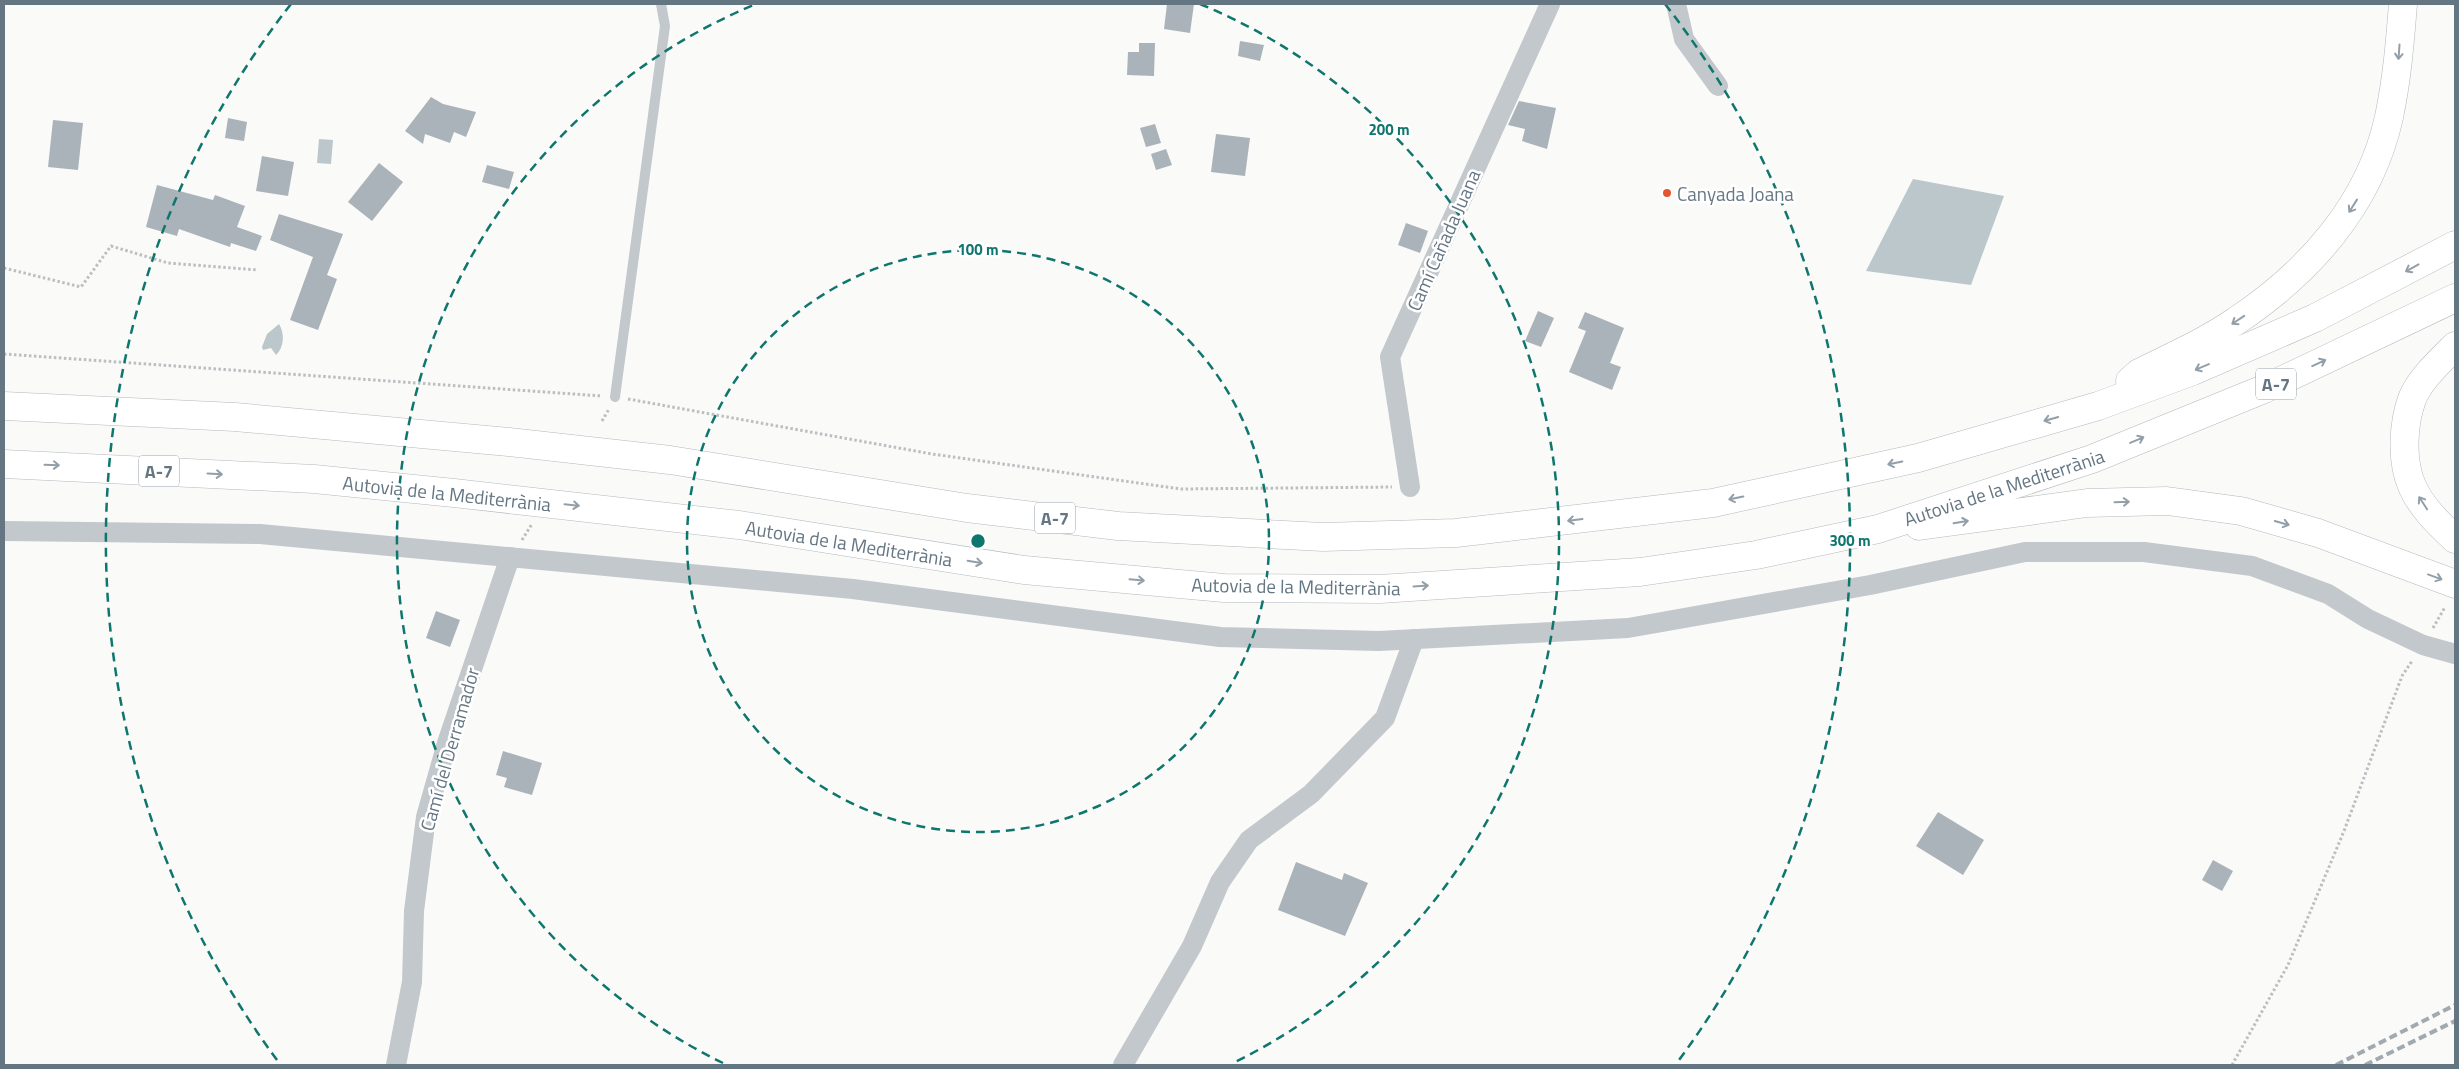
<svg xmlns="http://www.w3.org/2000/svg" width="2459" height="1069" viewBox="0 0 2459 1069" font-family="'Titillium Web',sans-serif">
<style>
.water{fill:#bbc7cb}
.building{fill:#aab3b9}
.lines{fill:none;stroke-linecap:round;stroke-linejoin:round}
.highway-casing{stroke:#b4b9bd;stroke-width:29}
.path{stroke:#bbbfc2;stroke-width:3;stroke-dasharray:2.5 2.5;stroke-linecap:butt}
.lane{stroke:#c3c8cc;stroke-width:10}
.street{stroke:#c3c8cc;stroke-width:20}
.highway{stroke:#fff;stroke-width:28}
.rail{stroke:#a2aab0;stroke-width:4;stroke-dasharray:8 4;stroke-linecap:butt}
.oneway{stroke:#939fa8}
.ring{fill:none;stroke:#0f766e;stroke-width:2.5;stroke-dasharray:9 6}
.poi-dot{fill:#e4572e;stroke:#fff;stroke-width:2}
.labels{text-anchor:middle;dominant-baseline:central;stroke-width:5;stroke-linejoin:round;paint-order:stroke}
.shield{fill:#fff;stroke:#939fa8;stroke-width:1}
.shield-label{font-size:18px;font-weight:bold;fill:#657683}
.poi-label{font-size:19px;fill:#657683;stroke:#fff;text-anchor:start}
.street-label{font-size:19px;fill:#657683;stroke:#fff}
.centre{fill:#0f766e;stroke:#fff;stroke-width:2.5}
.ring-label{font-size:15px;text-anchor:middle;font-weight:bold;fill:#0f766e;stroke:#fff;stroke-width:5;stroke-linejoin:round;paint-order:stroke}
</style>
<rect width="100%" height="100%" fill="#fafaf8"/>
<g class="water">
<path d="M319 139 333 140 331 164 317 163Z"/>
<path d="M1913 179 2004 196 1971 285 1866 271Z"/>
<path d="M279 324C285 333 284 348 276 355L271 348 263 350 262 347 267 334Z"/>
</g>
<g class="building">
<path d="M1167 4H1194L1190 33 1164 29Z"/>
<path d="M1240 41 1264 45 1260 61 1238 56Z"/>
<path d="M1139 43H1155L1154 76 1127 75 1128 52H1139Z"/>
<path d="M431 97 443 104 476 112 466 137 454 132 450 143 425 134 423 144 405 131Z"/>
<path d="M1519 101 1556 108 1547 149 1522 141 1525 129 1508 125Z"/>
<path d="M228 118 247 122 244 141 225 138Z"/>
<path d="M53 120 83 123 78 170 48 167Z"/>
<path d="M1155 124 1161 143 1146 147 1140 128Z"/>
<path d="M1216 134 1250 138 1245 176 1211 172Z"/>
<path d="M1166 149 1172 165 1156 170 1151 154Z"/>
<path d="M262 156 294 162 288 196 256 191Z"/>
<path d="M379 163 403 182 372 221 348 202Z"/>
<path d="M487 165 514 172 509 189 482 182Z"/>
<path d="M157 185 213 200 215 195 245 206 237 227 262 236 256 251 231 243 230 247 179 229 177 236 146 227Z"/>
<path d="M279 214 343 234 327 275 337 279 318 330 290 320 313 257 270 240Z"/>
<path d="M1406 223 1428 231 1420 253 1398 245Z"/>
<path d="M1538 311 1554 318 1541 347 1525 341Z"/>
<path d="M1585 312 1624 328 1610 363 1621 367 1612 390 1569 372 1586 331 1578 328Z"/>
<path d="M436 611 460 620 450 647 426 638Z"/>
<path d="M503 751 542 763 532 795 504 787 507 778 496 775Z"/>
<path d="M1938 812 1984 840 1963 875 1916 846Z"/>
<path d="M2213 860 2233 871 2222 891 2202 880Z"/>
<path d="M1296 862 1342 880 1344 873 1368 883 1345 936 1278 910Z"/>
</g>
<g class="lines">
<defs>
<g id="highway">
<path d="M2455 346C2440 361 2420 379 2412 399 2403 424 2401 461 2412 486 2421 507 2439 524 2455 539"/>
<path d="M2130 381 2139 373C2171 357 2206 342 2236 321 2308 273 2370 205 2389 117 2397 79 2400 42 2403 4"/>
<path d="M4 406 235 417 509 442 670 460 967 508 1118 526 1323 537 1456 533 1713 503 1918 458 2098 406 2193 371 2315 318 2455 245"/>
<path d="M4 464 314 479 454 493 739 525 1024 570 1224 588 1380 589 1640 572 1756 555 1878 529 2092 459 2264 389 2455 298"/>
<path d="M1919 526 2087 503 2167 501 2241 511 2318 533 2455 584"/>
</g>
</defs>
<use href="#highway" class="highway-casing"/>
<g class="path">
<path d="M4 268 81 287 111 246 168 263 258 270"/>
<path d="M4 354 602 396"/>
<path d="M628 399 932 454 1181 489 1392 487"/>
<path d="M602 421 609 409"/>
<path d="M522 540 532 524"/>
<path d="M2433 628 2445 607"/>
<path d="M2232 1065 2288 965 2344 831 2402 676 2412 661"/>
</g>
<path class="lane" d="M615 397 665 26 661 4"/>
<g class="street">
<path d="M1676 4 1684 39 1718 86"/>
<path d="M1410 487 1390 357 1550 4"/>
<path d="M4 531 260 534 853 589 1220 637 1379 641 1628 628 1870 585 2025 552H2144L2252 566 2328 594 2368 619 2423 645 2455 654"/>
<path d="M396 1065 412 982 414 911 426 817 447 743 510 557"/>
<path d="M1123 1065 1192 946 1220 882 1249 840 1311 794 1385 718 1414 639"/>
</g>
<use href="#highway" class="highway"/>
<g class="rail">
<path d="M2336 1065 2455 1005"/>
<path d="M2365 1065 2455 1021"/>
</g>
</g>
<defs><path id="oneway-shaft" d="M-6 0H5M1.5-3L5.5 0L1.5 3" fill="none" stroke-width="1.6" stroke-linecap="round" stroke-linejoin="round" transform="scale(1.25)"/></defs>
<g class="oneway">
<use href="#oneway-shaft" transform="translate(2399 52) rotate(94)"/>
<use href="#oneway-shaft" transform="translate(2353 206) rotate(122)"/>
<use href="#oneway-shaft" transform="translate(2412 268) rotate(151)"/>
<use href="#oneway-shaft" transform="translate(2238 320) rotate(146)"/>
<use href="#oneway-shaft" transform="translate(2319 363) rotate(-25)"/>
<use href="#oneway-shaft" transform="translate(2202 367) rotate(157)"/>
<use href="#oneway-shaft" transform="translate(2051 419) rotate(164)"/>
<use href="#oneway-shaft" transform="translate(2137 440) rotate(-23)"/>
<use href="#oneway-shaft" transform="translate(1895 463) rotate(168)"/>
<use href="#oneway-shaft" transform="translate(52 465) rotate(2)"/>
<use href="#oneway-shaft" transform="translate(215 474) rotate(3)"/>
<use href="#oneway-shaft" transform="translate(1736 498) rotate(168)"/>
<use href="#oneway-shaft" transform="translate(2122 502) rotate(-2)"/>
<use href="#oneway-shaft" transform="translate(2423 503) rotate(-123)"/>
<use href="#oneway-shaft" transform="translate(572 505) rotate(6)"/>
<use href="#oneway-shaft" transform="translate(1575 520) rotate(173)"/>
<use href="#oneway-shaft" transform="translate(1961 522) rotate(-9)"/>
<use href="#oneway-shaft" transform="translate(2282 523) rotate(16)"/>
<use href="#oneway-shaft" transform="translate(975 562) rotate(9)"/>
<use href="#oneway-shaft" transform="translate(2435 577) rotate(20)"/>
<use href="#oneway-shaft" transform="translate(1137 580) rotate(5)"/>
<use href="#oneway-shaft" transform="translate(1421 586) rotate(-4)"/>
</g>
<g class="ring">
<circle cx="978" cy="541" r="291"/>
<path d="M723 1063A581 581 0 0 1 756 4M1200 4A581 581 0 0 1 1233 1063"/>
<path d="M277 1060A872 872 0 0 1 291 4M1665 4A872 872 0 0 1 1679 1060"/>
</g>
<circle class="poi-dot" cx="1667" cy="193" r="5"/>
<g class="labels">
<g class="shield">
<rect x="2256" y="368.5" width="40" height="31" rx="4"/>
<rect x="139" y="455.5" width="40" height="31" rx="4"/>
<rect x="1035" y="502.5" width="40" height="31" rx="4"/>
</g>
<g class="shield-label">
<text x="2276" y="384">A-7</text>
<text x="159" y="471">A-7</text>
<text x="1055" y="518">A-7</text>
</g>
<g class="poi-label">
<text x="1677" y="193">Canyada Joana</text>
</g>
<g class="street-label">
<text transform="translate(1443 240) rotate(-66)">Camí Cañada Juana</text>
<text transform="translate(2004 487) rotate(-18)">Autovia de la Mediterrània</text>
<text transform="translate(447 493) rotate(6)">Autovia de la Mediterrània</text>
<text transform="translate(849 543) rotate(9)">Autovia de la Mediterrània</text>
<text transform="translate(1296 586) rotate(1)">Autovia de la Mediterrània</text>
<text transform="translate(449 749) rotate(-74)">Camí del Derramador</text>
</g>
</g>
<circle cx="978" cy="541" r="8" class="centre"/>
<g class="ring-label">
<text x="1389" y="135">200 m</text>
<text x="978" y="255">100 m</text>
<text x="1850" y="546">300 m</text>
</g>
<rect width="2459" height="1069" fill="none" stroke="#657683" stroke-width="10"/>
</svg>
